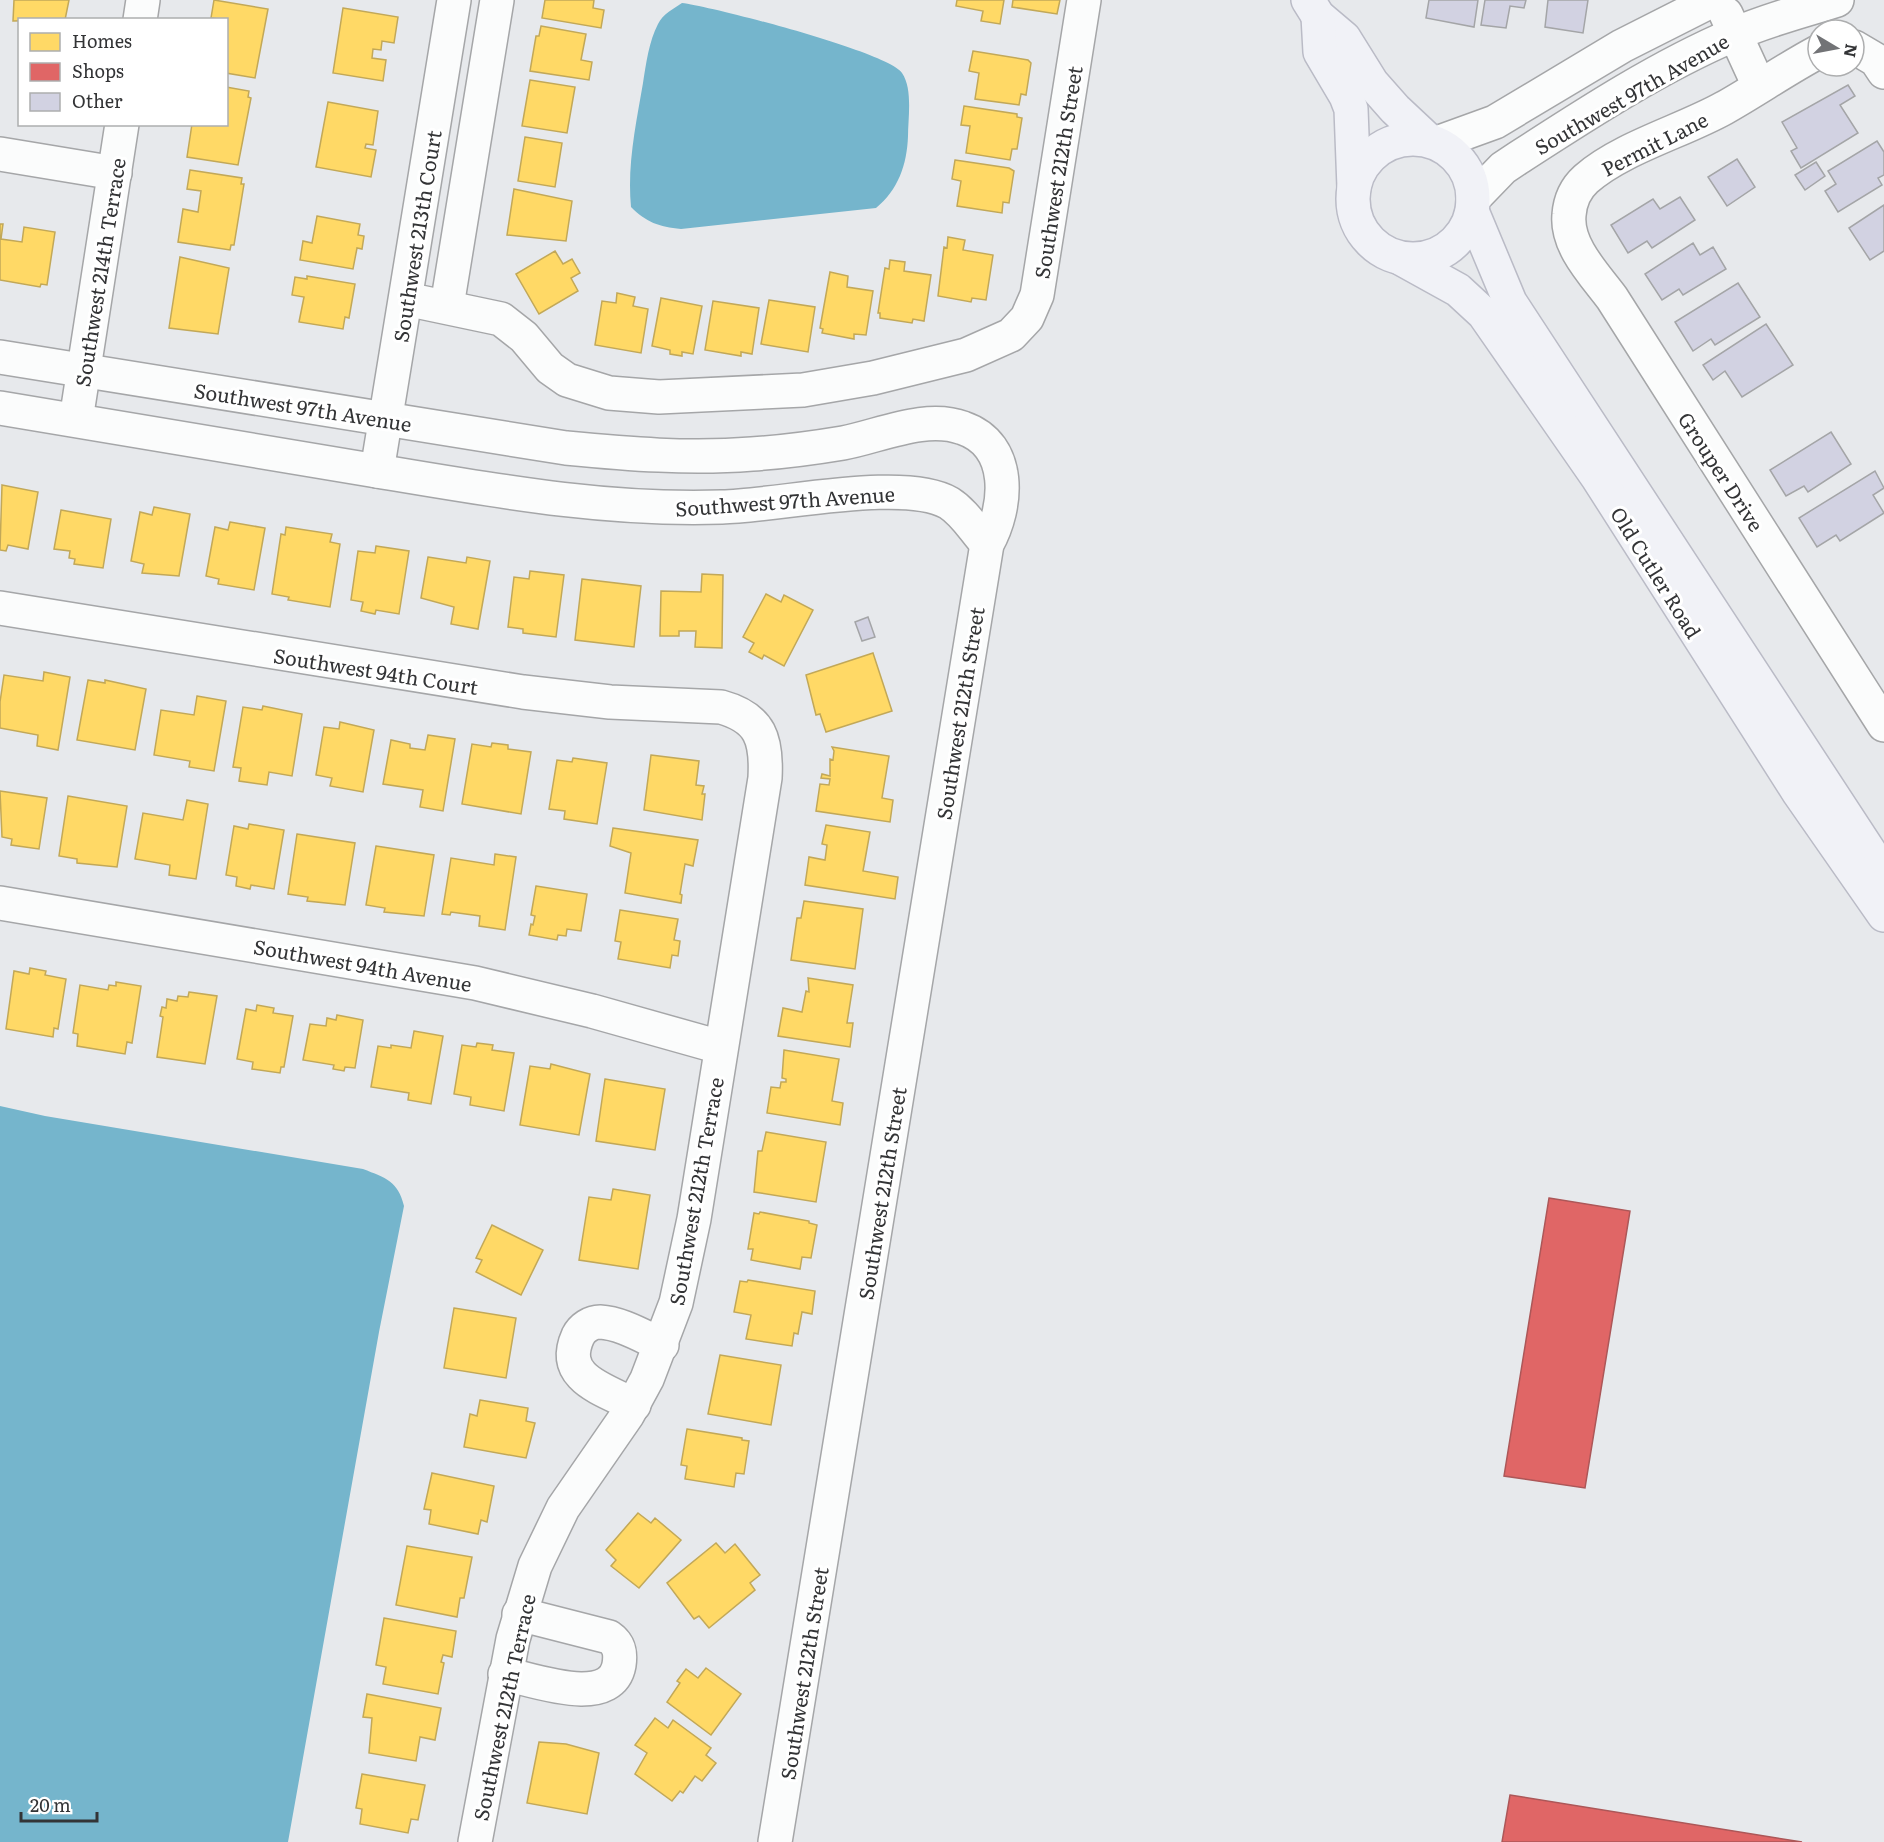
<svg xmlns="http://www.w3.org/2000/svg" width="1884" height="1842" viewBox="0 0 1884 1842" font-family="Literata,serif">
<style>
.water{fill:#75b5cc}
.homes{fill:#ffd966;stroke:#c2a858;stroke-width:1.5}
.shops{fill:#e06666;stroke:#ac5758;stroke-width:1.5}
.building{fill:#d2d2e2;stroke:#a4a5a7;stroke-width:1.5}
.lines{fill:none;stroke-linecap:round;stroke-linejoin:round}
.minor-casing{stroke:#a5a6a8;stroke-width:36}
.major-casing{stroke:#babbc6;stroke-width:36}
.minor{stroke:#fbfcfc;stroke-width:33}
.major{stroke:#f1f2f7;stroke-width:33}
.labels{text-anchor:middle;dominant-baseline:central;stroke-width:6;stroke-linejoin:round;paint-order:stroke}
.street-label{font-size:20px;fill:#333436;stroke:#fff}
</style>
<rect width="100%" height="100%" fill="#e7e9ec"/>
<g class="water">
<path d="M682 3C714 7 888 52 902 73 913 89 908 118 908 136 907 165 898 190 876 208L681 229C659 227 646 222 631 207 627 165 636 124 643 83 646 64 649 41 658 24 663 14 673 9 682 3Z"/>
<path d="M0 1106 45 1116 363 1169C386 1178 398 1181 404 1206L379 1332 288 1842H0Z"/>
</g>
<g class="homes">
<path d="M14 0H69L65 20 13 21Z"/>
<path d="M214 0 268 9 255 78 226 73V20L211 18Z"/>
<path d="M545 0H594L593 8 604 10 601 28 542 18Z"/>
<path d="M957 0H1004L1000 24 981 21 983 11 956 6Z"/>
<path d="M1013 0H1060L1057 14 1012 7Z"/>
<path d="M343 8 398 17 394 43 382 41 381 50 373 49 372 58 386 60 383 81 333 73Z"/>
<path d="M541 26 586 34 581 60 592 62 589 80 530 71 536 36H539Z"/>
<path d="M973 51 1028 60 1031 63 1026 95 1021 94 1019 105 975 99 979 73 969 71Z"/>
<path d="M530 80 575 87 567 133 522 126Z"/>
<path d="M226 87 249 91 248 97 251 98 238 165 187 157 192 124H226Z"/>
<path d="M328 102 378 111 373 145 366 144 365 148 376 150 371 177 316 167Z"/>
<path d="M964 106 1017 114V117L1022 118 1017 149H1012L1010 160 966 153 970 126 961 125Z"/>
<path d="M525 137 562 143 555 187 518 181Z"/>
<path d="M955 160 1009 168 1014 171 1009 203 1003 202 1002 213 957 206 961 181 952 179Z"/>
<path d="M190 170 242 178 241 184H244L234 245H231L230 250 178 242 183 209 198 212 201 191 187 189Z"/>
<path d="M514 189 572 201 566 241 507 235Z"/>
<path d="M317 216 360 224 358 235 364 236 362 249 357 248 353 269 300 260 303 241 312 243Z"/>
<path d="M0 224H3L1 239 22 242 24 227 55 232 47 285 41 284 40 287 0 280Z"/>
<path d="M948 237 965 240 963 250 993 255 986 300 972 298 971 302 938 296 944 247 947 248Z"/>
<path d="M555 251 563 264 572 259 580 273 571 278 578 291 539 314 516 274Z"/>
<path d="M180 257 229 268 218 334 169 328Z"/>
<path d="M890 260 905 262 904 271 931 275 924 321 913 319 912 323 880 318V313H878L885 268 889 269Z"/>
<path d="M830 272 848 276 847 287 873 291 866 335 854 334V339L822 333 823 329 820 328Z"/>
<path d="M307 276 355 284 349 318 345 317 343 329 299 322 304 297 292 295 295 277 307 279Z"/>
<path d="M617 293 635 297 633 306 648 309 641 353 595 345 602 301 616 303Z"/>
<path d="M661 298 702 306 693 354 682 352V356L670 354V350L652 346Z"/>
<path d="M769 300 815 307 808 352 761 344Z"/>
<path d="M713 301 759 308 752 354 741 352V356L705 350Z"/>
<path d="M2 485 38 492 28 549 8 545 6 551 0 550Z"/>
<path d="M154 507 190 514 179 576 142 573 144 564 131 561 140 512 152 515Z"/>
<path d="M61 510 111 519 103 568 74 564 75 559 69 558 70 551 54 549Z"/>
<path d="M230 522 265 528 254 590 218 584 219 579 206 576 215 527 228 530Z"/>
<path d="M286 527 332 534 330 542 340 544 330 607 288 600 289 597 272 594 281 534 285 535Z"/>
<path d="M376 546 409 551 399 614 376 610 375 614 361 611 363 602 351 600 358 551 375 553Z"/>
<path d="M428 557 466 563 467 557 490 561 478 629 451 624 454 607 421 598Z"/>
<path d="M530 571 564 575 556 637 523 633V629L508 627 514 577 529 579Z"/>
<path d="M702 574 723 575 722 648 695 647 696 631H679V636H660L661 591 701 592Z"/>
<path d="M582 579 641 586 634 647 575 640Z"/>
<path d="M766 594 781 602 784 595 813 610 784 666 764 655 762 659 749 652 754 643 743 637Z"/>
<path d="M873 653 892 711 826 732 820 714 816 715 806 675Z"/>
<path d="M44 672 70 677 58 750 37 746 38 735 0 728V702L4 675 43 681Z"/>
<path d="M88 680 105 683V680L146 689 135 750 77 740Z"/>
<path d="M197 696 226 701 214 771 189 767 190 761 154 755 161 710 194 715Z"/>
<path d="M263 706 302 714 292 776 269 772 267 785 239 781 241 768 233 767 243 707 262 710Z"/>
<path d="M340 722 374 730 363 792 330 786 332 778 316 775 324 727 339 729Z"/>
<path d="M428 735 455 739 443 811 420 807 423 790 383 784 391 740 410 744V748L425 750Z"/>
<path d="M492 743 508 745V749L531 752 521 814 462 804 472 744 491 747Z"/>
<path d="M832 747 889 756 882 798 893 800 890 822 816 811 820 784 829 785 830 779 821 778 822 774 830 776V759L833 760 834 751Z"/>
<path d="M651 755 699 761 696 785 704 786 702 794H705L702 820 644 810Z"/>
<path d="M573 758 607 763 597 824 564 819 565 811 549 809 557 760 572 762Z"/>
<path d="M0 791 47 798 39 849 11 845 12 839 2 837Z"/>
<path d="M68 796 127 806 117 867 77 863V859L59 856Z"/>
<path d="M187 800 208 804 196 879 169 875 170 865 135 859 143 813 183 820Z"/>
<path d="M249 824 284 830 274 889 251 885 250 889 236 886 237 877 226 875 234 826 248 829Z"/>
<path d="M826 825 870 832 863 871 898 877 895 899 805 885 809 857 825 860 827 845 822 844Z"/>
<path d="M613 828 698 840 693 866 685 864 680 894 682 895 681 903 625 893 631 853 610 846Z"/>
<path d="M297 834 355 843 345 905 307 901 308 897 288 894Z"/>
<path d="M376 846 434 855 424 916 384 912 385 908 366 905Z"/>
<path d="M495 854 516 857 505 930 479 926 480 916 451 912 450 915 442 914 451 858 494 865Z"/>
<path d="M536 886 587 894 581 931 567 929 566 936 558 935 557 940 529 935 531 924 533 925 535 916 531 915Z"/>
<path d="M804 901 863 909 855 969 791 960 797 918H801Z"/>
<path d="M620 910 678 919 674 940 680 941 678 956 672 955 670 968 618 959 621 942 615 941Z"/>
<path d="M30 968 46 971 45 975 66 979 58 1029 54 1028 53 1037 6 1029 14 971 29 974Z"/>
<path d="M808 978 853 985 847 1023H853L850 1047 778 1036 783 1008 802 1012 806 991 809 992Z"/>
<path d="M116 982 141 986 132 1043 127 1042 125 1054 77 1046 78 1034 73 1033 80 985 108 990 109 985 116 986Z"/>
<path d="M189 992 217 996 205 1064 157 1057 163 1017 160 1016 162 1007 166 1008 167 999 177 1001 178 996 188 997Z"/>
<path d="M257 1005 274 1008 273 1013 293 1016 284 1067H281L280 1073 252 1069 253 1062 237 1059 246 1009 256 1011Z"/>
<path d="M337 1015 363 1020 355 1068 345 1067 344 1071 333 1069 334 1065 303 1060 310 1024 326 1026 327 1018 336 1020Z"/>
<path d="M414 1031 443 1036 431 1104 408 1100 409 1093 371 1087 378 1046 391 1048V1045L411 1048Z"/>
<path d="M477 1043 493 1045 492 1050 514 1053 504 1111 470 1105 471 1097 454 1094 462 1045 476 1047Z"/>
<path d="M784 1050 839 1059 832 1101 843 1103 840 1125 767 1113 771 1087 780 1088 781 1082H786V1079L782 1078Z"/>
<path d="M551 1064 590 1074 579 1135 520 1125 530 1066 550 1069Z"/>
<path d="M605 1079 665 1089 655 1150 596 1141Z"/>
<path d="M766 1132 826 1142 816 1202 754 1192 758 1151H762Z"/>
<path d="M613 1189 650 1195 638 1269 579 1260 589 1197 611 1200Z"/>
<path d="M760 1212 809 1221V1223L817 1225 811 1258 802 1257 800 1269 751 1260 753 1249H748L754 1213 759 1214Z"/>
<path d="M492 1225 543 1250 521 1295 476 1272 482 1260 476 1258Z"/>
<path d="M748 1280 815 1291 812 1314 802 1312 798 1334 794 1333 792 1346 746 1339 751 1315 734 1312 740 1281 747 1282Z"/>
<path d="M454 1308 516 1318 506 1378 444 1368Z"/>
<path d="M720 1355 781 1365 771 1425 708 1414Z"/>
<path d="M480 1400 528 1408 526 1421 535 1423 526 1458 464 1447 470 1414 477 1416Z"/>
<path d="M687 1429 742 1438V1440L749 1441 744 1474 736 1473 734 1487 685 1479 687 1466 681 1465Z"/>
<path d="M432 1473 494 1486 487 1522 481 1520 478 1534 429 1524 431 1510 424 1509Z"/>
<path d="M638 1513 651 1523 655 1518 681 1540 639 1588 611 1566 616 1560 606 1550Z"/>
<path d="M716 1543 725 1553 735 1544 760 1575 750 1583 755 1590 709 1628 699 1616 694 1619 667 1583Z"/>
<path d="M407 1546 472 1557 464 1598H460L457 1617 396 1605Z"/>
<path d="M384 1618 456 1631 452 1657 443 1655 441 1662 444 1663 438 1694 383 1684 386 1667 376 1665Z"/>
<path d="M706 1668 741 1694 711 1735 667 1702 680 1683 677 1681 686 1669 698 1678Z"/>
<path d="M367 1694 441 1708 435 1740 420 1737 416 1761 369 1753 372 1718 363 1717Z"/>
<path d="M655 1718 668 1728 673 1720 711 1748 706 1755 716 1763 702 1781 695 1776 683 1793 680 1791 672 1801 635 1774 647 1753 635 1745Z"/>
<path d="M539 1742 566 1744 599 1753 587 1814 527 1803Z"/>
<path d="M362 1774 425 1785 418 1820 411 1819 408 1833 360 1824 362 1809 356 1808Z"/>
</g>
<g class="shops">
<path d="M1549 1198 1630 1211 1585 1488 1504 1476Z"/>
<path d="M1510 1795 1802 1842H1502Z"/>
</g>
<g class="building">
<path d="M1429 0H1478L1474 27 1426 18Z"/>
<path d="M1485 0H1526L1524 8 1510 6 1506 28 1481 25Z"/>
<path d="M1548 0H1588L1583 33 1545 27Z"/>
<path d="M1848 85 1855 96 1840 105 1858 133 1801 168 1791 151 1797 148 1782 122Z"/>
<path d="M1877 141 1884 152V175L1878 178 1882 185 1838 212 1825 191 1836 184 1828 171Z"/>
<path d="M1737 159 1755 187 1727 206 1708 177Z"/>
<path d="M1816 162 1825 176 1805 190 1795 175Z"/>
<path d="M1680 197 1695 220 1652 248 1647 241 1628 253 1611 225 1653 199 1660 209Z"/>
<path d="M1884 205V251L1870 260 1849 228Z"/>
<path d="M1693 243 1700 255 1713 247 1726 269 1683 295 1679 289 1662 300 1645 274Z"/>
<path d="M1738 283 1760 317 1715 345 1711 339 1693 351 1675 322Z"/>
<path d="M1766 324 1793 365 1742 397 1725 371 1713 380 1703 365Z"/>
<path d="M1831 432 1851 464 1808 492 1804 486 1786 496 1770 470Z"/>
<path d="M1875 471 1884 488 1873 495 1884 513 1840 541 1836 535 1817 547 1799 518Z"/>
<path d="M868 617 875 637 862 641 855 622Z"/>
</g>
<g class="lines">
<defs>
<g id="minor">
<path d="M1726 14 1759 86"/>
<path d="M140 20 143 0"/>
<path d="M1854 47 1876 60 1884 72"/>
<path d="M1818 52C1786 69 1756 90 1724 108 1683 131 1621 148 1586 179 1576 188 1570 201 1569 215 1566 246 1595 275 1612 298L1884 725"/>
<path d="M1437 143 1495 122 1622 46 1713 0"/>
<path d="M0 154 115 173"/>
<path d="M1473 199 1503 168 1518 158C1586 114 1658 67 1733 35 1766 20 1803 11 1837 0"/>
<path d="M406 299 501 319 524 337 550 368 567 380 609 393 659 397 803 390 873 378 966 355 1011 335 1027 318 1037 295 1084 0"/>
<path d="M447 306 497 0"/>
<path d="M0 357 566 448C628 454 690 459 752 454 783 452 813 448 843 443 880 436 926 414 963 428 1013 445 1008 507 987 544L775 1842"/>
<path d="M0 408C126 429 252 450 377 471 492 490 605 511 722 507 778 506 904 477 949 503 965 513 974 530 987 544"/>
<path d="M76 420 122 124"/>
<path d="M377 471 454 0"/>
<path d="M0 608 523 692 610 702 721 707C761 718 767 740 765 778L694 1219 676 1303 647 1379 628 1414 563 1508 535 1566 513 1639 475 1842"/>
<path d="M0 903 475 983 592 1011 720 1047"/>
<path d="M634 1405C603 1389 559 1378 578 1336 582 1328 591 1322 600 1322 621 1323 644 1337 662 1345"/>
<path d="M505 1674C534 1680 611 1709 619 1665 621 1652 619 1644 609 1637L519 1614"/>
</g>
<g id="major">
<path d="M1308 0 1318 16 1344 38 1372 83 1395 109 1427 139"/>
<path d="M1318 16 1320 52 1346 96 1351 109 1354 188"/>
<circle cx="1413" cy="199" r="60"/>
<path d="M1472 211 1510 302 1884 874"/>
<path d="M1402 259 1458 290 1484 314 1598 478 1799 793 1884 915"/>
</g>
</defs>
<use href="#minor" class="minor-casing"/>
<use href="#major" class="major-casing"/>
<use href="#minor" class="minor"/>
<use href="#major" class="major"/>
</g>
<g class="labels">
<g class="street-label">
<text transform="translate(1631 93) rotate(-30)">Southwest 97th Avenue</text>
<text transform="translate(1654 143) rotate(-27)">Permit Lane</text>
<text transform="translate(1057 172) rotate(-81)">Southwest 212th Street</text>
<text transform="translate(416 236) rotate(-81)">Southwest 213th Court</text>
<text transform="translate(99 272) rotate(-81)">Southwest 214th Terrace</text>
<text transform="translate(303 406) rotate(9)">Southwest 97th Avenue</text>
<text transform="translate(1722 471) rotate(57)">Grouper Drive</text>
<text transform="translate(785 500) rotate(-4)">Southwest 97th Avenue</text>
<text transform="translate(1657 572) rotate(58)">Old Cutler Road</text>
<text transform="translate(376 670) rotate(9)">Southwest 94th Court</text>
<text transform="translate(959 713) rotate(-81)">Southwest 212th Street</text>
<text transform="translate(363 964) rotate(10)">Southwest 94th Avenue</text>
<text transform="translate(695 1191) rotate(-80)">Southwest 212th Terrace</text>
<text transform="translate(881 1193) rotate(-81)">Southwest 212th Street</text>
<text transform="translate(803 1673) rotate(-81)">Southwest 212th Street</text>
<text transform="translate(503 1707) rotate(-78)">Southwest 212th Terrace</text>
</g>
</g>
<rect x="18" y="18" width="210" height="108" fill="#ffffff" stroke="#adaeaf" stroke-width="1.5"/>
<rect x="30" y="33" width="30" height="18" fill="#ffd966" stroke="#adaeaf" stroke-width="1.5"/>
<text x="72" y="48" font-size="18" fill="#333436">Homes</text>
<rect x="30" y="63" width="30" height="18" fill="#e06666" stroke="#adaeaf" stroke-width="1.5"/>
<text x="72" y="78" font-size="18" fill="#333436">Shops</text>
<rect x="30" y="93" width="30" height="18" fill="#d2d2e2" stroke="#adaeaf" stroke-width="1.5"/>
<text x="72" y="108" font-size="18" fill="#333436">Other</text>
<g transform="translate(1836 48) rotate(100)"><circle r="28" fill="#ffffff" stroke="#adaeaf" stroke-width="1.5"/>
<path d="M0-4.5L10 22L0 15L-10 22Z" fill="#727376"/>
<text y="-9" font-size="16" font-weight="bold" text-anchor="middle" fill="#333436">N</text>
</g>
<path d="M21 1812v9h76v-9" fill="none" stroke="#333436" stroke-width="3"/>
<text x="30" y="1812" font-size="18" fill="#333436" stroke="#ffffff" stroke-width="4.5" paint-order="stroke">20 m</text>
</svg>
